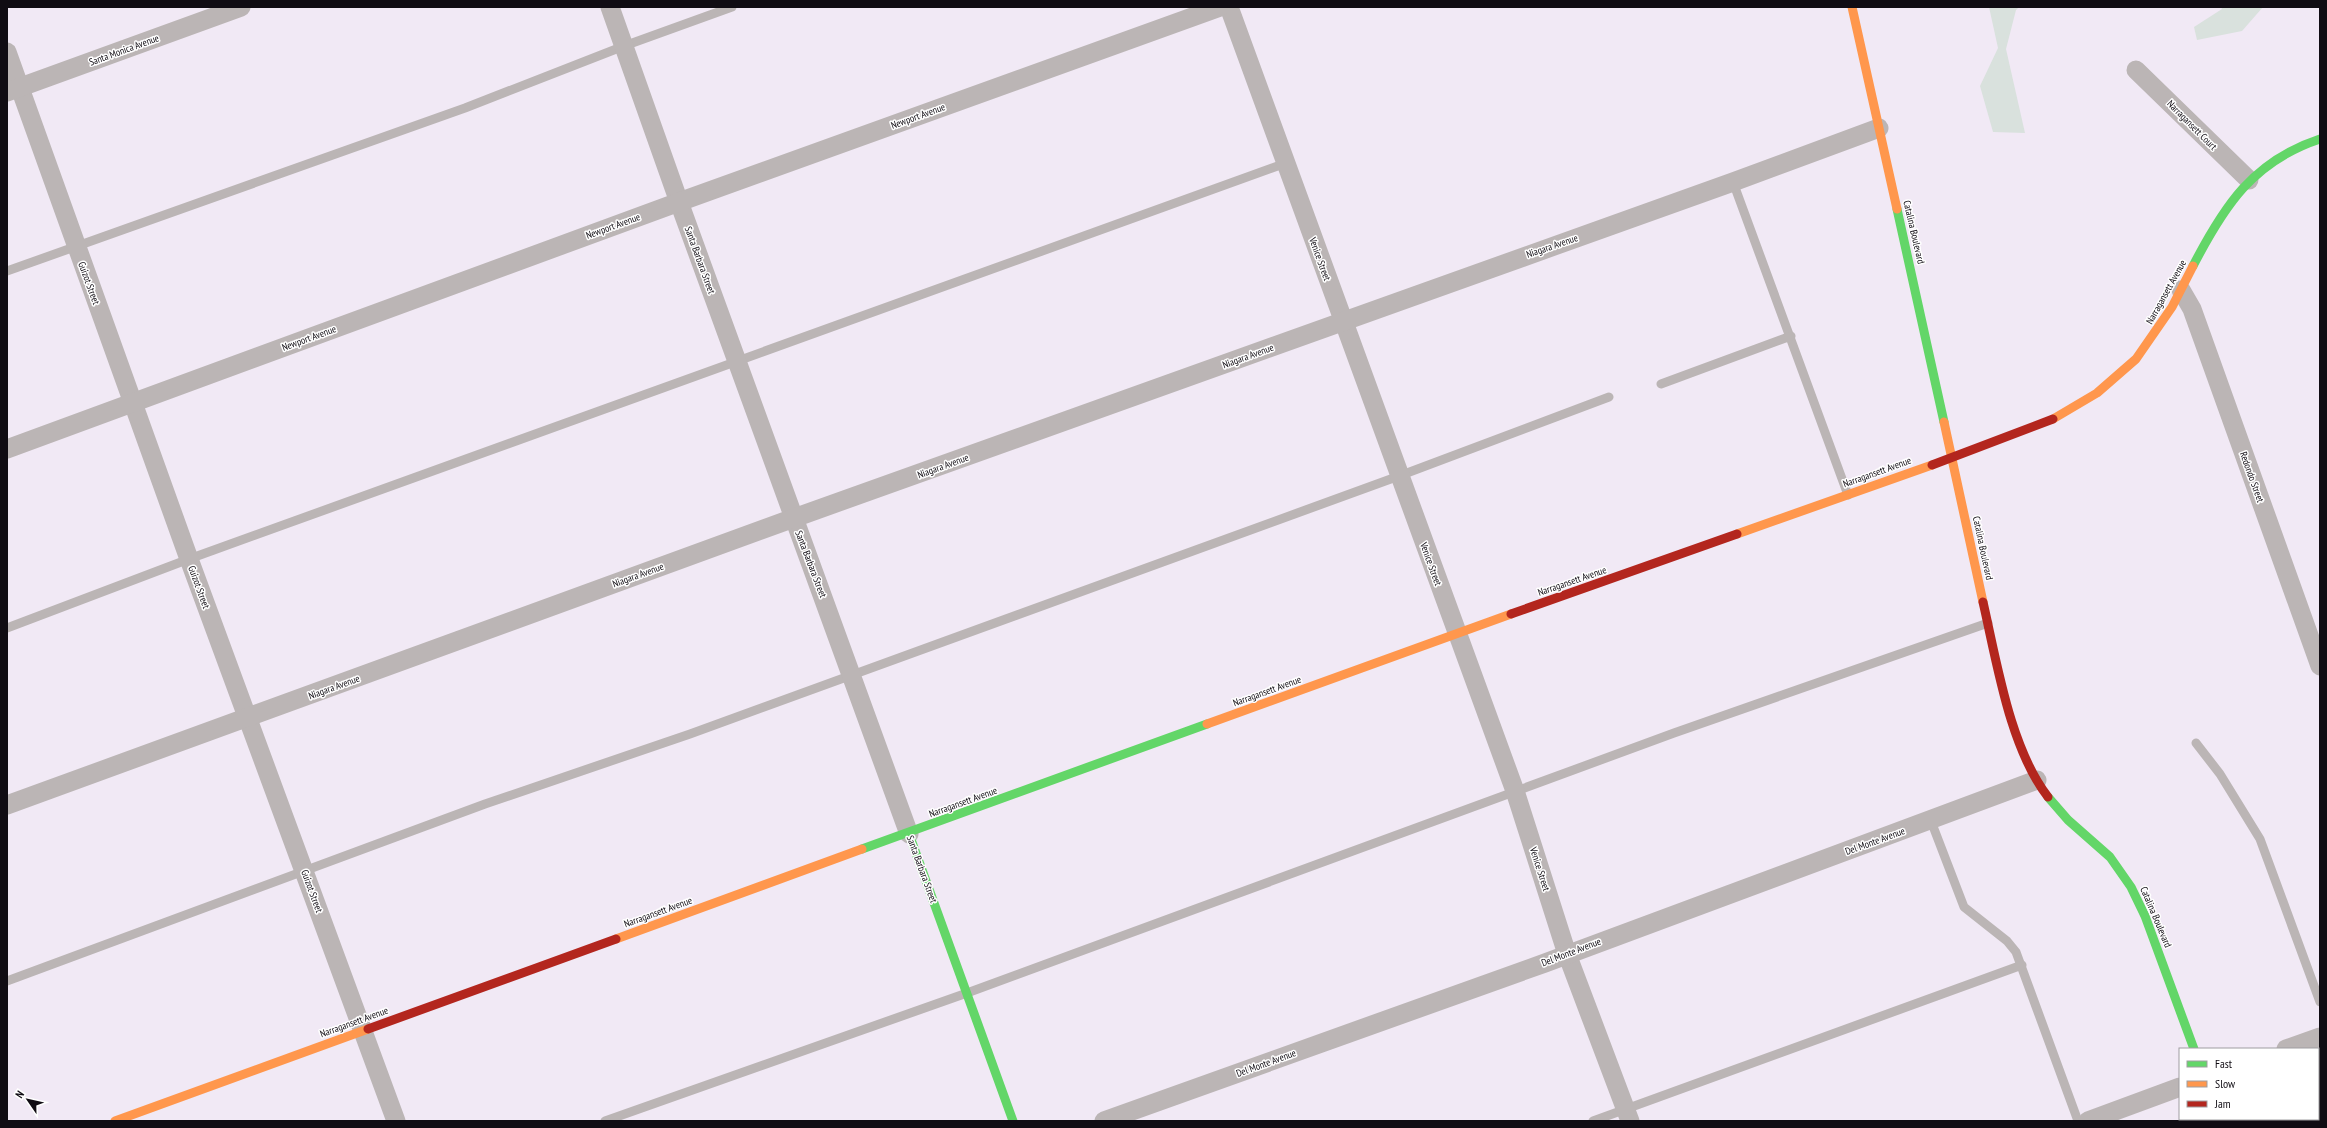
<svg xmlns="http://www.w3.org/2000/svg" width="2327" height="1128" viewBox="0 0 2327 1128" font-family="'PT Sans Narrow',sans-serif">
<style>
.green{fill:#d9e1dd}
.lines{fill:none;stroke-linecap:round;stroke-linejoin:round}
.lane{stroke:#bbb5b5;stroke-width:9}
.street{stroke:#bbb5b5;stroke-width:19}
.fast{stroke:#63d668;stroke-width:9}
.slow{stroke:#ff974d;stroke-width:9}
.jam{stroke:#b3261e;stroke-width:9}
.labels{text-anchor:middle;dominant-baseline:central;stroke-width:3;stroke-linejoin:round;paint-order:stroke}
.street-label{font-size:10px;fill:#100c13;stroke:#fff}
</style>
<rect width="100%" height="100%" fill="#f1e9f5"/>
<g class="green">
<path d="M1989 7H2019L2016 10 2006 49 2025 133 1993 132 1980 86 1998 48Z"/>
<path d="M2221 7H2263L2242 31 2197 40 2194 27 2222 9Z"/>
</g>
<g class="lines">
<g class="lane">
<path d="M1733 182 1848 495"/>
<path d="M7 271 465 108 624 46 732 7"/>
<path d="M1661 384 1791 336"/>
<path d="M7 628 189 559 1286 163"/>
<path d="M2196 743 2220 774 2260 839 2320 1002"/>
<path d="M1931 821 1964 907 2007 941 2016 952 2078 1121"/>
<path d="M7 981 485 804 690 734 1399 476 1609 397"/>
<path d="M605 1121 967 993 1674 733 1988 623"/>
<path d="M1593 1121 2022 965"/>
</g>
<g class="street">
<path d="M610 7 679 202 909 834"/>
<path d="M1229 7 1515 791 1567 954 1630 1121"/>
<path d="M7 52 189 559 396 1121"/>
<path d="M2136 70 2249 180"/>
<path d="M7 92 241 7"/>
<path d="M2181 290 2192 309 2320 666"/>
<path d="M7 449 679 202 1220 7"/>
<path d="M7 805 794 518 1733 182 1879 128"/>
<path d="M2286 1049 2320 1037"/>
<path d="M1104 1121 1545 963 2037 780"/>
<path d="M2088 1121 2180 1087"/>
</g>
<g class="fast">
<path d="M1897 209 1944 422"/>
<path d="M2193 266C2224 206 2253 161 2320 139"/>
<path d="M2048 797 2068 820 2110 857 2131 887 2145 916 2194 1049"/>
<path d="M909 834 1013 1121"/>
<path d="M862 849 1207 724"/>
<path d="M2220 1119 2221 1121"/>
</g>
<g class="slow">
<path d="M1852 7 1897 209"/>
<path d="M2053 419 2097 393 2136 359 2172 307 2193 266"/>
<path d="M1944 422 1983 602"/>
<path d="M1737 534 1932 465"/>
<path d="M1207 724 1511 614"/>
<path d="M616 939 862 849"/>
<path d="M115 1121 368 1029"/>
</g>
<g class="jam">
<path d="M1932 465 2053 419"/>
<path d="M1983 602C1997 663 2010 748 2048 797"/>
<path d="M1511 614 1737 534"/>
<path d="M368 1029 616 939"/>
</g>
</g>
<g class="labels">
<g class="street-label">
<text transform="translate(124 50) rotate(-20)">Santa Monica Avenue</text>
<text transform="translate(918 116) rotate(-20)">Newport Avenue</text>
<text transform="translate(2192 125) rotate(45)">Narragansett Court</text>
<text transform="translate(613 226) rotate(-20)">Newport Avenue</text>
<text transform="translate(1914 232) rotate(77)">Catalina Boulevard</text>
<text transform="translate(1552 246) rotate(-19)">Niagara Avenue</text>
<text transform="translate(1320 259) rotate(70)">Venice Street</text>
<text transform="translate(700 260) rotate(70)">Santa Barbara Street</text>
<text transform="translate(89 283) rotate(70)">Guizot Street</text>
<text transform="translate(2166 292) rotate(-61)">Narragansett Avenue</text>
<text transform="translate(309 338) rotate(-20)">Newport Avenue</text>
<text transform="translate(1248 356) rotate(-20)">Niagara Avenue</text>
<text transform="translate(943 466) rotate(-20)">Niagara Avenue</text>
<text transform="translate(1877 472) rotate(-20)">Narragansett Avenue</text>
<text transform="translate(2252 477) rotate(70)">Redondo Street</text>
<text transform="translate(1983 548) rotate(78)">Catalina Boulevard</text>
<text transform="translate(811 564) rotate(69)">Santa Barbara Street</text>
<text transform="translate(1431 564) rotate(70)">Venice Street</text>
<text transform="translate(638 575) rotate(-20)">Niagara Avenue</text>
<text transform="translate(1572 581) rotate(-19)">Narragansett Avenue</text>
<text transform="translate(199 587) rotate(70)">Guizot Street</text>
<text transform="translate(334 687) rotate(-20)">Niagara Avenue</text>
<text transform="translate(1267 691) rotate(-20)">Narragansett Avenue</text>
<text transform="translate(963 802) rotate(-20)">Narragansett Avenue</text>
<text transform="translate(1875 841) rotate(-20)">Del Monte Avenue</text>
<text transform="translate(922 869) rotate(70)">Santa Barbara Street</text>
<text transform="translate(1540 869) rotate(72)">Venice Street</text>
<text transform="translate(312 891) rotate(70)">Guizot Street</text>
<text transform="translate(658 912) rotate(-20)">Narragansett Avenue</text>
<text transform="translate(2156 917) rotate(67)">Catalina Boulevard</text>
<text transform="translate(1571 952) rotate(-21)">Del Monte Avenue</text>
<text transform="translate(354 1022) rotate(-20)">Narragansett Avenue</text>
<text transform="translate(1266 1063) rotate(-20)">Del Monte Avenue</text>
</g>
</g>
<rect width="2327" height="1128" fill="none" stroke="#100c13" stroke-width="16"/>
<rect x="2179" y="1048" width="140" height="72" fill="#ffffff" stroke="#9f9ea1"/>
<rect x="2187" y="1061" width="20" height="6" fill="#63d668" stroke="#9f9ea1"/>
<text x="2215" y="1068" font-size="12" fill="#100c13">Fast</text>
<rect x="2187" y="1081" width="20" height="6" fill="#ff974d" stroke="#9f9ea1"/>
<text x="2215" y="1088" font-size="12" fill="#100c13">Slow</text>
<rect x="2187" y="1101" width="20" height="6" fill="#b3261e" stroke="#9f9ea1"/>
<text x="2215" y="1108" font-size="12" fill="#100c13">Jam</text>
<g transform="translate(28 1100) rotate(304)" stroke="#ffffff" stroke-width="3" paint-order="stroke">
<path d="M0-3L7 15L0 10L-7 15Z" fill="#100c13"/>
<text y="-6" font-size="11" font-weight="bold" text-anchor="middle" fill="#100c13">N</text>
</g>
</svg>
